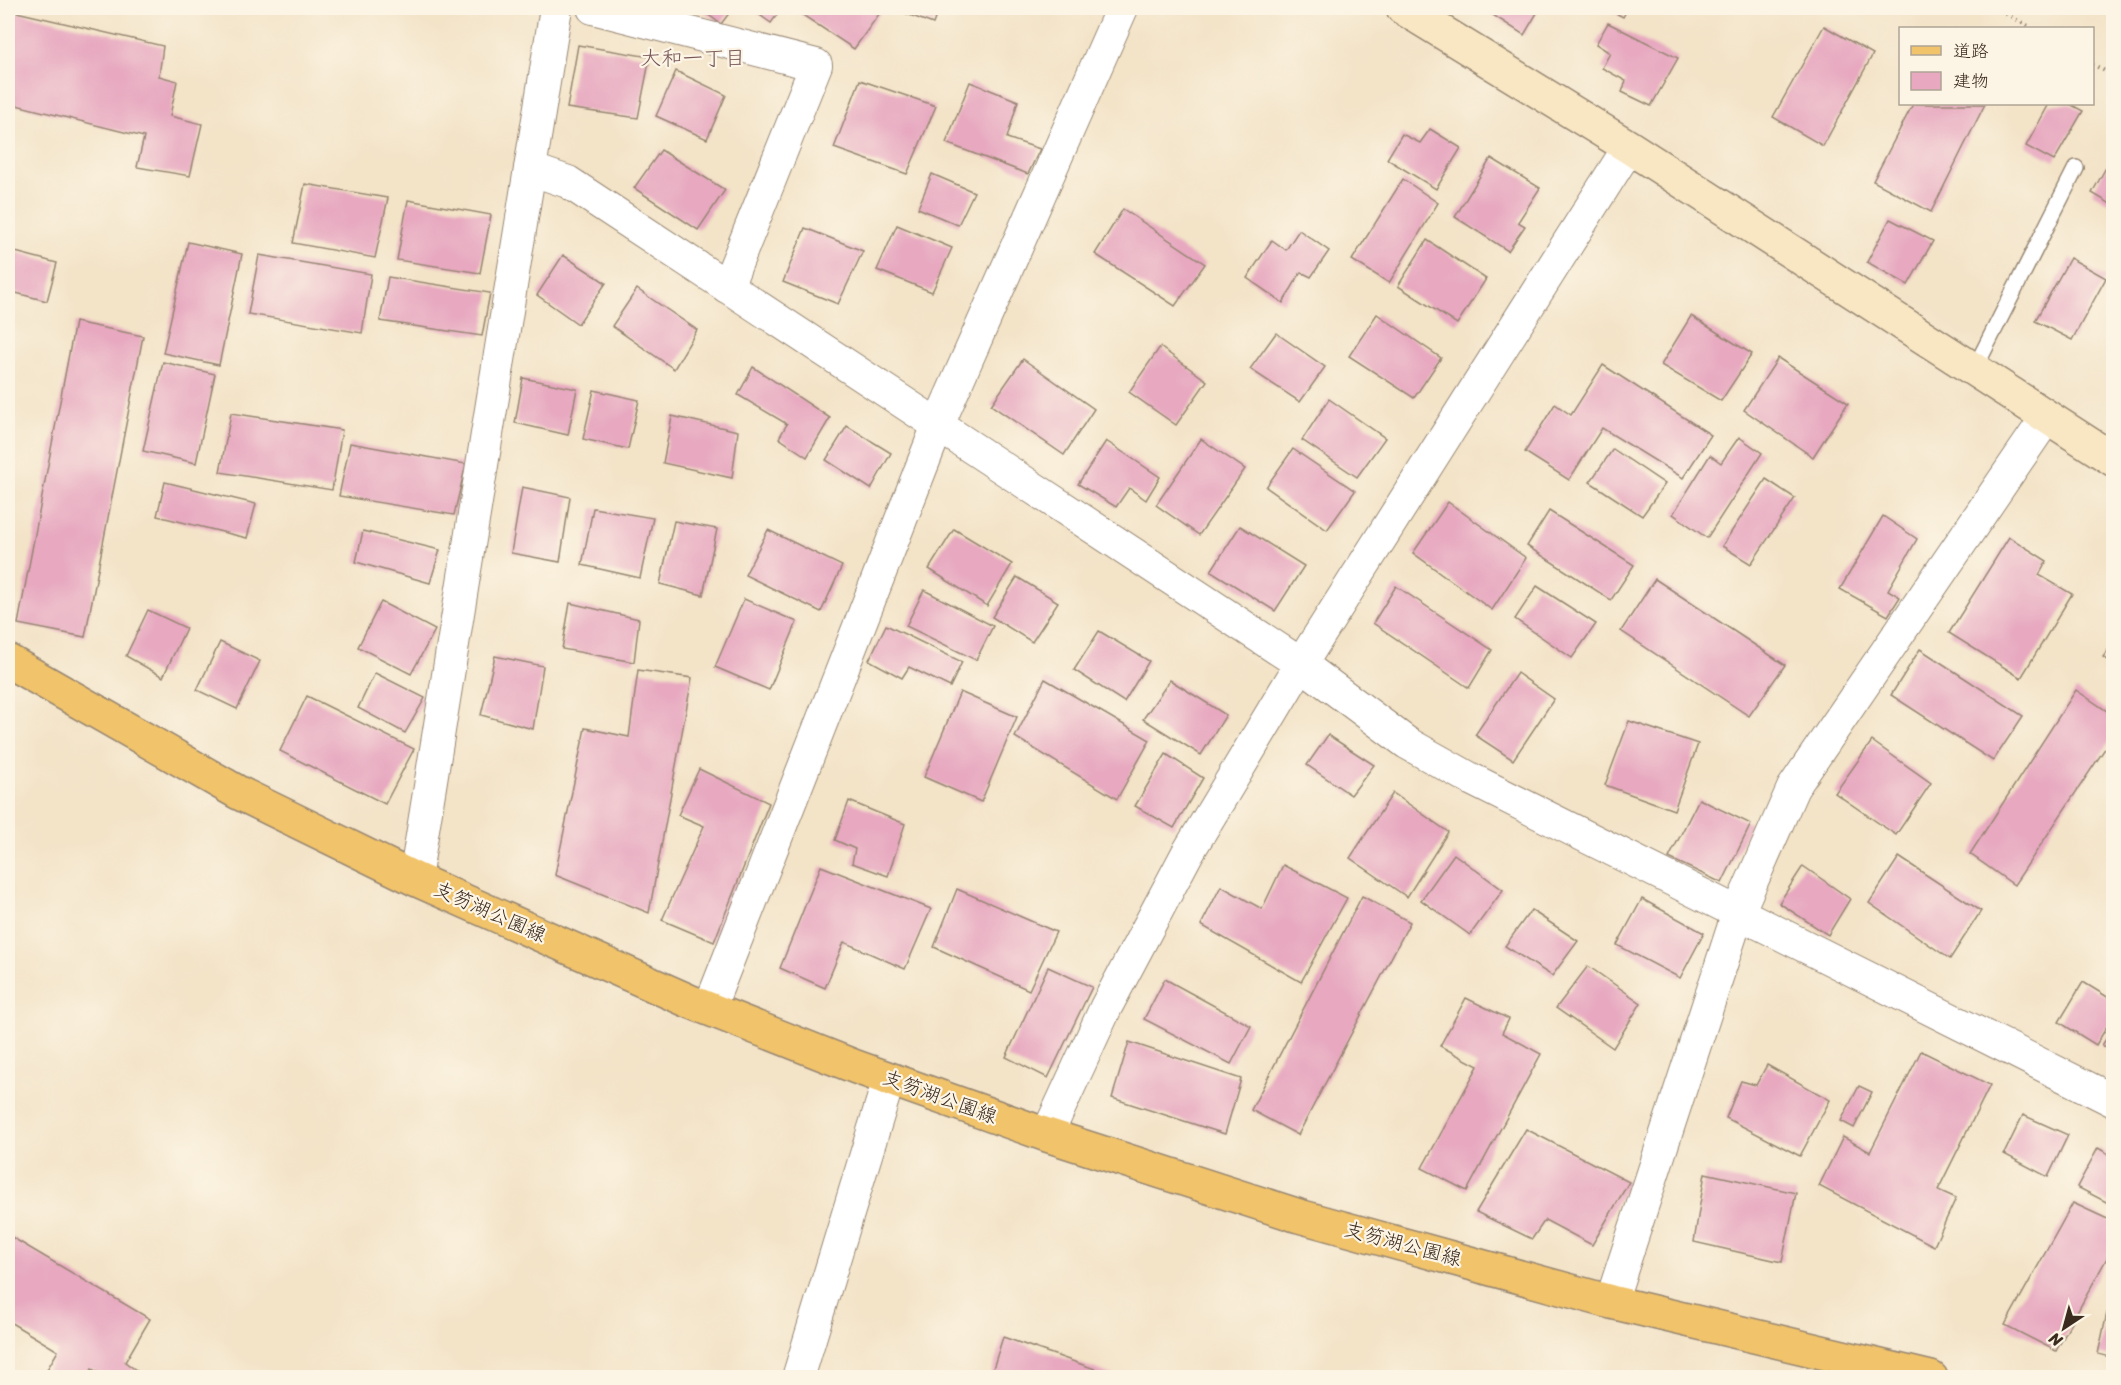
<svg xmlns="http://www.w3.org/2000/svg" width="2121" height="1385" viewBox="0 0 2121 1385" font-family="Sriracha,'Klee One',sans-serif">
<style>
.building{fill:#e7a8c0}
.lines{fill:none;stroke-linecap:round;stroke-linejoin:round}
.lane-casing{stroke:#978672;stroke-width:18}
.street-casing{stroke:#978672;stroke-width:34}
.secondary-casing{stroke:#978672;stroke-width:36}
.primary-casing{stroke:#978672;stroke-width:36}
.path{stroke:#978672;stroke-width:4;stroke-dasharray:1.5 4.5;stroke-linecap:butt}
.lane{stroke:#fff;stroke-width:15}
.street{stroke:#fff;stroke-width:32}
.secondary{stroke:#f9e7c3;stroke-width:33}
.primary{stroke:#f1c36a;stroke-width:33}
.labels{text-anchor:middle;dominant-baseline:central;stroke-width:4.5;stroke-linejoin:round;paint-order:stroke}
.street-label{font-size:20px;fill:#3b2a1e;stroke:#fcf5e5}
.neighbourhood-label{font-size:21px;fill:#775657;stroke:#fcf5e5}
</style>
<rect width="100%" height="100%" fill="#fcf5e5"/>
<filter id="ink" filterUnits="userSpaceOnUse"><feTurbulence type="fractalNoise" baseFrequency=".0167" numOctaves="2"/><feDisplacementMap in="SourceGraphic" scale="12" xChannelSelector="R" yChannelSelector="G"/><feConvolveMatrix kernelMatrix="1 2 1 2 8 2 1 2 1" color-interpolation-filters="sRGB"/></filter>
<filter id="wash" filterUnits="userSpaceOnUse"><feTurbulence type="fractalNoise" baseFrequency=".008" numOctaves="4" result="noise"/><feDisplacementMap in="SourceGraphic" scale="24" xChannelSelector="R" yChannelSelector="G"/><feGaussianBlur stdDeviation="1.35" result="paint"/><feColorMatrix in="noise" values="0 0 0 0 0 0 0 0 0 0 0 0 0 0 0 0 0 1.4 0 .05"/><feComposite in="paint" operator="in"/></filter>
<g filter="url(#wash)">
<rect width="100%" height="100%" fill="#f3e3c7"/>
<g id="blocks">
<g class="building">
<path d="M699 8H733L721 24Z"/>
<path d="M750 8H782L771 23Z"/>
<path d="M792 8H879L882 10 854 49Z"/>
<path d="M894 8H939L933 24 894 9Z"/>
<path d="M1482 8H1540L1524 35Z"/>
<path d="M1606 8H1628L1623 17Z"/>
<path d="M8 10 163 46 159 76 177 81 170 116 202 124 190 176 137 167 144 137 8 103Z"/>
<path d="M1608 23 1678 58 1651 106 1622 92 1626 81 1602 68 1610 53 1596 44Z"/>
<path d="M1824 26 1873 54 1823 146 1773 117Z"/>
<path d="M578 45 650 57 638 118 567 108Z"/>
<path d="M676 71 726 95 707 139 656 116Z"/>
<path d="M860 80 936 106 907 174 834 148Z"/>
<path d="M970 82 1018 101 1007 138 1040 149 1028 174 946 143Z"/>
<path d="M1913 104H1985L1931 212 1873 181Z"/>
<path d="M2049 104H2070L2083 111 2054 161 2026 146Z"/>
<path d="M1430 129 1461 148 1436 189 1387 159 1402 134 1420 143Z"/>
<path d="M661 150 725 190 698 230 634 188Z"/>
<path d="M2114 153V206L2092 193Z"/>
<path d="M1491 158 1540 188 1518 222 1525 226 1508 251 1455 217Z"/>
<path d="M932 174 974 192 958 225 918 208Z"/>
<path d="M1403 179 1438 203 1389 283 1352 260Z"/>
<path d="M305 184 388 198 375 258 293 243Z"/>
<path d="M408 200 491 215 480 273 397 260Z"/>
<path d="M1123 209 1205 264 1175 306 1095 254Z"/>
<path d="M1890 219 1933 241 1908 285 1867 262Z"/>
<path d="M897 225 952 248 932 292 877 270Z"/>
<path d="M805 228 863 251 838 304 783 282Z"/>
<path d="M1299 230 1329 251 1311 277 1301 272 1283 303 1247 278 1272 240 1286 250Z"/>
<path d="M1427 240 1486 279 1457 324 1398 286Z"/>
<path d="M188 242 242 254 219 365 163 353Z"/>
<path d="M8 250 57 263 47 301 8 291Z"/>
<path d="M259 255 371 274 362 333 248 314Z"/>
<path d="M563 255 606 283 578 324 537 295Z"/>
<path d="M2070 258 2106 278 2072 340 2035 321Z"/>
<path d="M388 277 490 293 482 336 380 321Z"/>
<path d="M637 289 697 330 674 369 612 326Z"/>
<path d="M1377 314 1441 358 1414 398 1349 356Z"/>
<path d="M1691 316 1752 354 1721 401 1661 365Z"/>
<path d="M75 322 143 336 85 637 18 624Z"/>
<path d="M1276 333 1325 367 1300 402 1250 369Z"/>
<path d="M1160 347 1207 381 1176 425 1129 392Z"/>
<path d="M1778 358 1848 403 1813 457 1744 410Z"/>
<path d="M1023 359 1094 409 1064 455 991 405Z"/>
<path d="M163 362 215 374 196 463 143 451Z"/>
<path d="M1603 365 1711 435 1683 478 1602 428 1569 480 1525 452 1555 404 1571 415Z"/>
<path d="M753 367 830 418 807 457 779 438 787 424 738 395Z"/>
<path d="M523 378 577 389 568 435 515 423Z"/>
<path d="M594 390 639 400 628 449 583 439Z"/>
<path d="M1329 399 1385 438 1357 477 1302 440Z"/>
<path d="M231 413 342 430 332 490 220 472Z"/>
<path d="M672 416 738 431 732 478 663 463Z"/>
<path d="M847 426 891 453 871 489 826 460Z"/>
<path d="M1739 437 1762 453 1707 538 1673 514 1710 455 1721 463Z"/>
<path d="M1201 439 1245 469 1199 535 1156 505Z"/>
<path d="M1106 441 1160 477 1146 500 1129 488 1116 507 1078 484Z"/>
<path d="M350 443 466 464 454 515 339 496Z"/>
<path d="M1293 449 1355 491 1327 530 1266 487Z"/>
<path d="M1613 449 1665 484 1642 516 1590 482Z"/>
<path d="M1766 479 1795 498 1751 564 1722 546Z"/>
<path d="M165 482 256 504 247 538 157 516Z"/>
<path d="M522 487 570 497 560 562 511 553Z"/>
<path d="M1448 502 1526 558 1492 610 1413 553Z"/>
<path d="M593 508 653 518 640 578 582 565Z"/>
<path d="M1549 511 1634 565 1611 600 1527 546Z"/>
<path d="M1883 516 1917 539 1888 590 1900 597 1888 616 1840 589Z"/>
<path d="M674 521 717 529 703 595 660 584Z"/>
<path d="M1240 526 1304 566 1275 611 1211 571Z"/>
<path d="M954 529 1012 564 987 606 929 569Z"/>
<path d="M768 530 842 566 821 612 745 575Z"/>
<path d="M363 531 440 550 430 583 356 562Z"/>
<path d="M2009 537 2047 561 2039 575 2072 594 2021 678 1949 633Z"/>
<path d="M1017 577 1058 602 1032 642 992 617Z"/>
<path d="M1655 579 1785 665 1749 716 1621 631Z"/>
<path d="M1396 586 1492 650 1469 688 1373 623Z"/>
<path d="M1537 586 1596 624 1572 658 1515 619Z"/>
<path d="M924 590 993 626 976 660 906 626Z"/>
<path d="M744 599 797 622 769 690 715 667Z"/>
<path d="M381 602 435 630 411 674 358 647Z"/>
<path d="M570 603 639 619 634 662 562 649Z"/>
<path d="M148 610 186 628 163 677 126 656Z"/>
<path d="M886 625 962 662 950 687 909 667 902 678 869 660Z"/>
<path d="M1099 631 1149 661 1124 702 1074 670Z"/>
<path d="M220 642 260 661 237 709 197 690Z"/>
<path d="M2114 642V664L2103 657Z"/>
<path d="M1920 649 2023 716 1993 761 1891 695Z"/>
<path d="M495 656 543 666 533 729 481 715Z"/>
<path d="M638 670 692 678 649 913 555 875 585 728 629 737Z"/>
<path d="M375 673 425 698 405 733 358 708Z"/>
<path d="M1517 673 1554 699 1513 760 1475 735Z"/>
<path d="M1045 679 1150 740 1117 799 1015 737Z"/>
<path d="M1170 680 1226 715 1201 755 1143 719Z"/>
<path d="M2076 690 2114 716V735L2014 885 1970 854Z"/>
<path d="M960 692 1017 717 981 802 924 777Z"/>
<path d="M307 696 414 749 385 804 280 751Z"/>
<path d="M1629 721 1698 744 1674 810 1605 785Z"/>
<path d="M1328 735 1374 765 1351 795 1307 765Z"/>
<path d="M1872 741 1931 783 1896 835 1835 793Z"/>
<path d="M1166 754 1203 778 1174 828 1135 806Z"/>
<path d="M699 769 769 803 714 942 662 920 704 826 678 815Z"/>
<path d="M1393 793 1448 832 1407 897 1350 858Z"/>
<path d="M1699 799 1751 824 1722 883 1669 858Z"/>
<path d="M849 801 905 824 888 876 852 863 855 849 835 840Z"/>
<path d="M1454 854 1503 890 1470 935 1421 900Z"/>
<path d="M1899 857 1981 911 1950 959 1869 903Z"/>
<path d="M1283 865 1347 898 1301 982 1201 925 1221 886 1262 909Z"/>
<path d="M821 866 931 909 905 969 844 942 825 988 780 968Z"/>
<path d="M1803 866 1850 899 1828 935 1779 903Z"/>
<path d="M957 889 1056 932 1029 990 934 947Z"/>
<path d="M1362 896 1410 922 1298 1135 1251 1110Z"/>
<path d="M1642 899 1704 933 1680 978 1617 945Z"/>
<path d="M1531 910 1578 941 1552 976 1505 946Z"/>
<path d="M1588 966 1641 1003 1613 1048 1556 1008Z"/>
<path d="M1048 967 1092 987 1048 1078 1006 1057Z"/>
<path d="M1165 979 1251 1026 1231 1064 1144 1019Z"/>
<path d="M2083 982 2114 1001V1015L2096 1045 2059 1022Z"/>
<path d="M1466 998 1509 1019 1502 1033 1541 1054 1467 1191 1422 1168 1478 1066 1440 1046Z"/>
<path d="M2114 1028V1052L2102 1045Z"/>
<path d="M1129 1042 1241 1079 1225 1134 1112 1098Z"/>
<path d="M1921 1051 1990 1085 1938 1190 1956 1198 1934 1246 1819 1186 1843 1137 1870 1152Z"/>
<path d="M1767 1065 1830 1100 1800 1156 1726 1118 1741 1081 1756 1085Z"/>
<path d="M1859 1086 1872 1092 1854 1128 1841 1121Z"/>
<path d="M2023 1115 2068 1135 2048 1177 2004 1154Z"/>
<path d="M1526 1129 1629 1182 1592 1245 1545 1220 1532 1239 1476 1212Z"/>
<path d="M2098 1148 2114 1157V1206L2077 1187Z"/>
<path d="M1705 1173 1796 1193 1782 1262 1694 1242Z"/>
<path d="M2073 1203 2114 1222V1245L2056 1351 2005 1325Z"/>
<path d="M8 1235 150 1319 125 1362 144 1376 143 1378H108L92 1369 87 1378H42L58 1351 8 1321Z"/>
<path d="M2107 1313 2114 1314V1358L2098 1354Z"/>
<path d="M1003 1337 1118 1377V1378H990Z"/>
</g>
</g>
</g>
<g filter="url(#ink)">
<use href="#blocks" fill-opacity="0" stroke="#978672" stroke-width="1.5"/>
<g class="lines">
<defs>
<path id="lane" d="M1974 370 2076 168"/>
<g id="street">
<path d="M593 8 816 65 727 287"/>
<path d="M530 169 568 182 1301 664 1407 743 1471 779 2114 1101"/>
<path d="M415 879 556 8"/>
<path d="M709 1009 938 425 1122 8"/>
<path d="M1047 1135 1106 1007 1187 854 1301 664 1629 147"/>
<path d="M1611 1302 1738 913 1793 788 2047 417"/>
<path d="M798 1378 889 1079"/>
</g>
<path id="secondary" d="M1403 8 1629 147 2114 460"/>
<path id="primary" d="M8 661 239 793 415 879 689 1001 856 1067 1047 1135 1299 1216 1611 1302 1931 1378"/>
</defs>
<use href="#lane" class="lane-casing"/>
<use href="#street" class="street-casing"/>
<use href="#secondary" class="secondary-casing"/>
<use href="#primary" class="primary-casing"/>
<g class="path">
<path d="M1995 8 2032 28"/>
<path d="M2092 64 2114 76"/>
</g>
<use href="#lane" class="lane"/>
<use href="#street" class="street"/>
<use href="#secondary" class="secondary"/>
<use href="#primary" class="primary"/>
</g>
</g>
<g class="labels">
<g class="street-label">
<text transform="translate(490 912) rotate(24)">支笏湖公園線</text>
<text transform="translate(940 1097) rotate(20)">支笏湖公園線</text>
<text transform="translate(1403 1244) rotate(15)">支笏湖公園線</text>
</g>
<g class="neighbourhood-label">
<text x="693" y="58">大和一丁目</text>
</g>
</g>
<rect width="2121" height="1385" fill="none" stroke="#fcf5e5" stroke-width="30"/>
<rect x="1899" y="27" width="195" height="78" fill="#fcf5e5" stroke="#afa495" stroke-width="1.5"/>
<rect x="1911" y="46" width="30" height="9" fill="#f1c36a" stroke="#afa495" stroke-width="1.5"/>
<text x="1953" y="57" font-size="18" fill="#3b2a1e">道路</text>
<rect x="1911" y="72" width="30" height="18" fill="#e7a8c0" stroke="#afa495" stroke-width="1.5"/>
<text x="1953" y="87" font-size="18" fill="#3b2a1e">建物</text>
<g transform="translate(2064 1328) rotate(216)" stroke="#fcf5e5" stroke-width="4.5" paint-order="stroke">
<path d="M0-4.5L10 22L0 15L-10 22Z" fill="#3b2a1e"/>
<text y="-9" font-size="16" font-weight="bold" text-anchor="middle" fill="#3b2a1e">N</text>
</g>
</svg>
